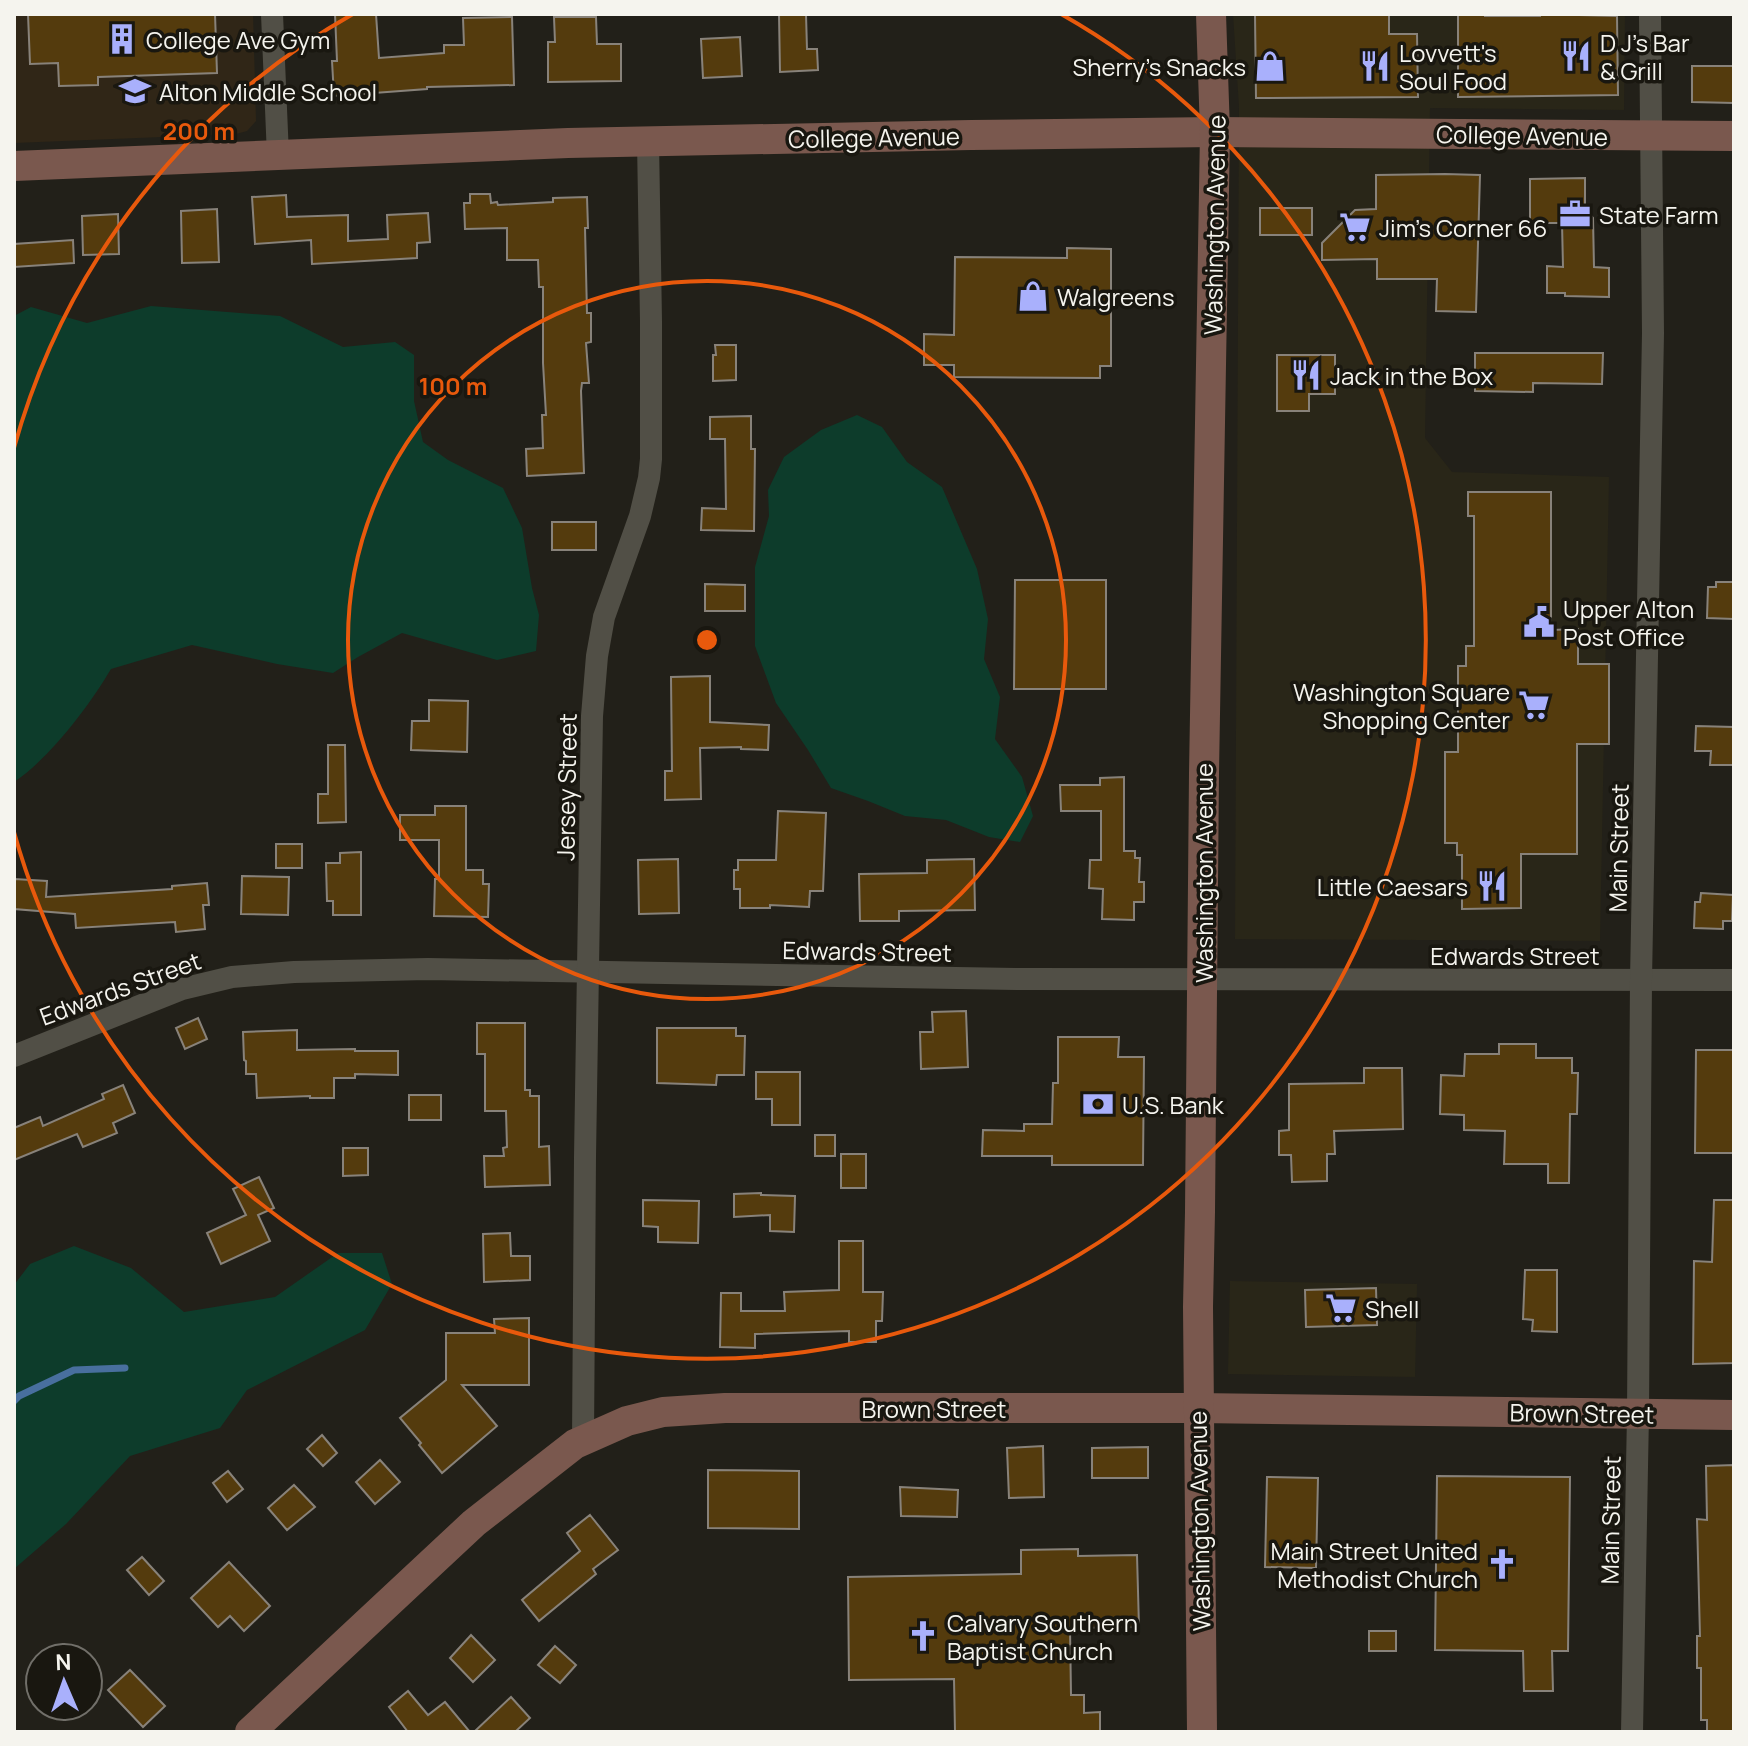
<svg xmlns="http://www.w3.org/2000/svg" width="1748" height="1746" viewBox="0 0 1748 1746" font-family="Manrope,sans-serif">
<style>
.built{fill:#292618}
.education{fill:#302617}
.green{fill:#0d3c2b}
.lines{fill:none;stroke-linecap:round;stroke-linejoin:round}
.stream{stroke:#486f9e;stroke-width:7}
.building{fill:#543b0d;stroke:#88827a;stroke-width:2}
.street{stroke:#514f46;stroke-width:22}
.secondary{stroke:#7a584e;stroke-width:30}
.ring{fill:none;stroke:#e8590c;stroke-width:4}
.labels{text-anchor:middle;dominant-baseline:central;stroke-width:7;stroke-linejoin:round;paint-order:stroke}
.poi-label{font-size:24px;fill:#f5f4ee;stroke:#191710;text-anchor:start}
.street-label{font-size:24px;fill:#f5f4ee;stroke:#191710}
.centre{fill:#e8590c;stroke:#191710;stroke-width:4}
.ring-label{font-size:24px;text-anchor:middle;font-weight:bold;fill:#e8590c;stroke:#191710;stroke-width:7;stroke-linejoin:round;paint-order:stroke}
</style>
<rect width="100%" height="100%" fill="#222019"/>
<g class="built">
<path d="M1233 14H1625L1624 110 1430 108 1425 438 1452 472 1609 477 1600 941 1235 939 1239 107Z"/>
<path d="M1230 1281 1417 1284 1415 1377 1228 1374Z"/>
</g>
<path class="education" d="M14 14H253L256 121 247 131 236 134 14 143Z"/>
<g class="green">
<path d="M151 306 280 316 343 347 395 342 414 355V401L423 442 448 460 503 488 522 528 532 588 539 615 536 651 497 660 402 633 358 657 333 673 277 664 192 645 111 669C89 706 50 758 14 782V316L31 307 87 323Z"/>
<path d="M857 415 882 427 907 462 942 487 977 569 988 619 984 659 1000 697 995 739 1022 777 1033 816 1020 842 989 837 946 820 905 816 868 801 831 788 808 750 776 703 755 646V567L769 516 768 490 784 457 821 430Z"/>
<path d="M74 1246 131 1268 184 1312 275 1297 338 1253H382L392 1284 365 1330 247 1390 220 1428 130 1456 66 1524 14 1569V1285L30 1264Z"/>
</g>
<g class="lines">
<path class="stream" d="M14 1401 19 1396 74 1370 125 1368"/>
</g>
<g class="building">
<path d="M28 14H215L217 73 98 77V85L59 86 58 63 30 64Z"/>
<path d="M335 14H376L379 58 444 53V45H464L463 18 512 17 514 85 427 87V89L334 96 332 61H337Z"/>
<path d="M779 14H806L807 49H817L818 70 780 72Z"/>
<path d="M1255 14H1389V34H1417L1418 97 1256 98Z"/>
<path d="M1458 14H1485V16H1540V14L1617 16 1618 95 1458 97Z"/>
<path d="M554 17H596L597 44H621V81L548 82V42H555Z"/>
<path d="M740 37 742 76 703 78 701 39Z"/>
<path d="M1692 66H1734V103L1692 102Z"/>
<path d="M1445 174 1480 175 1476 312 1436 311 1437 279H1377V259L1322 260V243L1355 210 1376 209V175Z"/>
<path d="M1585 178V209L1593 218 1594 267 1609 268V297L1565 296V293H1547V266L1563 267 1562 223H1530V179Z"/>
<path d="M470 194H490L491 203 497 202 498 205 553 202V198L587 197 588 228H585L587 313H591V342L586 343 589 383H582L581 391 584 473 527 476 526 449 543 448 542 415H546L543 363V287H539L538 260H507V228L465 229 464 203H470Z"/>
<path d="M286 195 287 217 348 215V241L388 239 387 215 428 213 430 242 417 243V258L312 264 311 240 255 244 252 197Z"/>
<rect x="1260" y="208" width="52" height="27"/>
<path d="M217 209 219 262 182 263 181 211Z"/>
<path d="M118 214 119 254 83 255 82 216Z"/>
<path d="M73 240 74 263 14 267V244Z"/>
<path d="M1067 248 1111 249V366H1100V378L954 377V365H924V334L954 335 955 257 1067 258Z"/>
<path d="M715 345H736V380L713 381V355H716Z"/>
<path d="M1475 353H1603L1602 384 1533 383V392L1475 391Z"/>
<path d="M1277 355H1335V394H1309V411H1277Z"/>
<path d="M751 416V449H755L754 531 701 530 702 508 726 509 725 439H710V417Z"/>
<path d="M1468 492H1551V630L1578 629V664H1609V744H1577V854H1521V908L1462 909V855H1457V843H1445V752H1458V666H1466V646H1474V516H1468Z"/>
<rect x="552" y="522" width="44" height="28"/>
<path d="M1015 580H1106V689H1014Z"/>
<path d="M1716 582H1734V619L1707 618 1708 587H1716Z"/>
<path d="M705 584 745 585V611H705Z"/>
<path d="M710 676V722L769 725 768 750 741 749V747L700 748 701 799 665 800V771H672L671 677Z"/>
<path d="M429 700 468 701 467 752 411 750 412 721H429Z"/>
<path d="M1696 726 1734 727V765H1710L1711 751H1695Z"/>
<path d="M328 745H345L346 822 318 823V794H328Z"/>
<path d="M1124 777V851H1135V858H1140L1139 882H1144V902H1134V920L1102 919 1103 889 1089 888 1090 860H1101V811H1061L1060 785H1100V778Z"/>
<path d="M435 806H466V870H483V884H489L488 917 434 916 435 879H439V840H400V815H435Z"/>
<path d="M778 811 826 813 823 891H810L809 907 770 905V908H740V889H734V870H738V860H776Z"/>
<rect x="276" y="844" width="26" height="24"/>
<path d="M361 852V915H333V901H327L326 863H340V853Z"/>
<path d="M678 859 679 913 639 914 638 860Z"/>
<path d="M974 859 975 910 899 911V921H860L859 874 927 873V860Z"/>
<path d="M242 876 289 877 288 915 241 914Z"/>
<path d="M14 879 47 881 46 897 172 889V886L207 883 209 905H203L205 929 176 932 175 922 76 928 75 914 14 909Z"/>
<path d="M1701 893 1733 895 1732 921H1723V929L1694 928 1695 902H1700Z"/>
<path d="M966 1011 968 1067 921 1069 920 1032H933L932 1012Z"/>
<path d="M198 1018 207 1039 185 1049 176 1028Z"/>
<path d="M477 1023H525V1090H530V1096H539V1147L549 1146 550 1185 485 1187 484 1156H504L503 1148 507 1147 506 1111H485V1054H477Z"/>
<path d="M657 1028H736V1036H745L744 1075H717L716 1085 657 1083Z"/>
<path d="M297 1030V1050L355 1049V1051H398V1075L355 1074V1078H334V1098H310V1096L257 1098 256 1074H246V1061L244 1060 243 1032Z"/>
<path d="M1058 1037H1119L1118 1057H1144L1143 1165H1052V1156H982L983 1130 1024 1131V1124H1052L1053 1083H1058Z"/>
<path d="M1499 1044H1536V1058H1572V1073H1578L1577 1114H1570L1569 1183H1548V1164H1504L1505 1131 1464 1130V1115L1440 1114 1441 1075 1464 1076 1465 1054H1499Z"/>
<path d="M1696 1050H1734V1153H1695Z"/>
<path d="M1364 1068H1402L1403 1129 1334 1131 1335 1154H1327V1181L1292 1182 1291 1155H1279V1131L1289 1130V1084L1364 1083Z"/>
<path d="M756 1072H800V1125H772V1099H756Z"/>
<path d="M123 1085 135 1113 113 1123 117 1133 83 1147 77 1134 14 1160V1128L40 1117 43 1126 104 1099 102 1094Z"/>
<rect x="409" y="1095" width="32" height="25"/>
<rect x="815" y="1135" width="20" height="21"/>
<path d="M343 1148H368V1175L343 1176Z"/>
<rect x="841" y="1154" width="25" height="34"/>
<path d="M259 1177 274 1208 258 1215 270 1241 221 1264 207 1233 246 1215 233 1189Z"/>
<path d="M761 1193V1195L795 1196 794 1232 770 1231V1215L734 1217V1194Z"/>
<path d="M643 1200 699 1201 698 1243 658 1242V1227L643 1226Z"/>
<path d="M1714 1200H1734V1363L1693 1364 1694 1261 1712 1262Z"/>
<path d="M510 1233 511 1256H530V1280L484 1282 483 1234Z"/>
<path d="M839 1241H863V1292H883L882 1321H876V1342H849V1331L755 1334V1348L720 1347 721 1293H741V1311H785L784 1292 839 1290Z"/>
<path d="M1525 1270H1557V1332L1532 1331 1533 1320 1523 1319Z"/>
<path d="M1376 1288 1377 1325 1306 1327 1305 1290Z"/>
<path d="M529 1318V1385H462L497 1426 442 1473 419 1445 421 1443 400 1418 446 1380V1333H495L494 1319Z"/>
<path d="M322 1435 337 1453 323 1466 307 1449Z"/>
<path d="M1043 1446 1044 1497 1009 1498 1007 1448Z"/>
<path d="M1148 1447V1478H1092V1448Z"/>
<path d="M380 1460 400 1482 375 1504 356 1482Z"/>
<path d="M1734 1465V1732H1707V1720H1701V1668H1697V1636H1700L1697 1519 1707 1520 1706 1466Z"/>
<path d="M708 1470 799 1471V1529L708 1528Z"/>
<path d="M228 1471 243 1489 227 1502 213 1483Z"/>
<path d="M1437 1476 1570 1477 1568 1651H1552L1553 1691H1524L1523 1651 1435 1650Z"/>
<path d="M1267 1477 1318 1478 1316 1568 1265 1567Z"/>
<path d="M294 1485 315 1507 287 1530 268 1508Z"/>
<path d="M900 1487 958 1490 957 1517 901 1516Z"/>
<path d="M590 1515 618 1550 593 1569 596 1574 539 1621 522 1600 580 1551 567 1533Z"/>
<path d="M1078 1549V1556L1137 1555 1139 1627 1070 1628 1071 1695H1084V1713L1100 1712V1732H955L954 1679 849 1680 848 1577 1021 1574V1550Z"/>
<path d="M142 1557 164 1581 149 1595 127 1570Z"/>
<path d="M229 1562 270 1606 244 1631 230 1616 218 1627 191 1598Z"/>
<rect x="1369" y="1631" width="27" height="20"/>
<path d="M471 1635 495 1660 473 1682 450 1658Z"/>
<path d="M555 1646 576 1665 560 1683 538 1665Z"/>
<path d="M130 1670 165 1706 143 1727 108 1690Z"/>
<path d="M408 1691 428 1715 445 1702 470 1732H408L389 1707Z"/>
<path d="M511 1697 530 1718 515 1732H474Z"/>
</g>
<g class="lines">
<g class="street">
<path d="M272 14 278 156"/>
<path d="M14 1056 182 989 232 977 294 972 428 969 1016 979 1734 980"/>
<path d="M583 1441 585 1157 592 716 597 656 604 617 640 516 649 478 651 459V321L648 141"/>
<path d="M1632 1732 1638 1414 1641 980 1653 333 1650 14"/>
</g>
<g class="secondary">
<path d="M14 166 568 143 971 135 1215 132 1734 136"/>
<path d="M250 1732 474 1523 575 1444 627 1421 663 1412 725 1408H1197L1734 1415"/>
<path d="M1202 1732 1198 1307 1200 1212 1204 773 1215 132 1211 14"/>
</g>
</g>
<g class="ring">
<circle cx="707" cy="640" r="359"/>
<path d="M14 448A719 719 0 0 1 353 14M1061 14A719 719 0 1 1 14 832"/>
</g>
<defs>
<symbol id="building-bare" viewBox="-9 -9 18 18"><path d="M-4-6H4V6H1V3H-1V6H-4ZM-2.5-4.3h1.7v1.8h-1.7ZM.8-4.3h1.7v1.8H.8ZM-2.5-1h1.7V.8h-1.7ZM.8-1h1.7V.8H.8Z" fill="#a9b0fc" stroke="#191710" stroke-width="2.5" paint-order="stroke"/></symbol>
<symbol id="restaurant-bare" viewBox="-9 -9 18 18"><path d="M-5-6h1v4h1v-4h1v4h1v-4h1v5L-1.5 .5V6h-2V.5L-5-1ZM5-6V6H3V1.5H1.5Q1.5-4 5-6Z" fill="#a9b0fc" stroke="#191710" stroke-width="2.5" paint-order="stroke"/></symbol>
<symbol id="shop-bare" viewBox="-9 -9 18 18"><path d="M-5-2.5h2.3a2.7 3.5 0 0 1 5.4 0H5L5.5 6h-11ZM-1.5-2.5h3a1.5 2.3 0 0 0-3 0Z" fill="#a9b0fc" stroke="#191710" stroke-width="2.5" paint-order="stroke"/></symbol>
<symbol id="school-bare" viewBox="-9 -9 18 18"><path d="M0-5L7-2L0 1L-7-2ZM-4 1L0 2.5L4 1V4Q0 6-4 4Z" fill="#a9b0fc" stroke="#191710" stroke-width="2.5" paint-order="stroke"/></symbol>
<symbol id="office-bare" viewBox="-9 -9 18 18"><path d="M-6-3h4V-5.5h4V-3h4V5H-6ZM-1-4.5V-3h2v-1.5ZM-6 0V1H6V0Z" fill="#a9b0fc" stroke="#191710" stroke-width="2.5" paint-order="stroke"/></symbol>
<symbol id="supermarket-bare" viewBox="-9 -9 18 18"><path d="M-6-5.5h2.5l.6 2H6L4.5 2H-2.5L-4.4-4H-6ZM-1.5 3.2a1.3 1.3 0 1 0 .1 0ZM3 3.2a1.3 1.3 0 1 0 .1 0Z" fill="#a9b0fc" stroke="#191710" stroke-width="2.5" paint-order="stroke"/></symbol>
<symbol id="civic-bare" viewBox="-9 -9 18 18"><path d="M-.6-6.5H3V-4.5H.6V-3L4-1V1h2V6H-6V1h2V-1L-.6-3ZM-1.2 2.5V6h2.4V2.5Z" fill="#a9b0fc" stroke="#191710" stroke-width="2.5" paint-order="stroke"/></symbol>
<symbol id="bank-bare" viewBox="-9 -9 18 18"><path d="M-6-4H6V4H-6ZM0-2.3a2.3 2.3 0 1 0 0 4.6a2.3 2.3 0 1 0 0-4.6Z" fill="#a9b0fc" stroke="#191710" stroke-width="2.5" paint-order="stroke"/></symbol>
<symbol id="church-bare" viewBox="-9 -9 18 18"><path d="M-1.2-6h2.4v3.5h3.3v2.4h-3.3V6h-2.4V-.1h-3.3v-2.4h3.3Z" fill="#a9b0fc" stroke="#191710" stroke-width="2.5" paint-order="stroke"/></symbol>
</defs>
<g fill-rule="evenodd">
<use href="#building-bare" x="100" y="17" width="44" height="44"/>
<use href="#restaurant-bare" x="1554" y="34" width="44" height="44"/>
<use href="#shop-bare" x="1248" y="44" width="44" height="44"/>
<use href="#restaurant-bare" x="1353" y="44" width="44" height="44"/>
<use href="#school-bare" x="113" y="69" width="44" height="44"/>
<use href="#office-bare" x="1553" y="192" width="44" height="44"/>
<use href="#supermarket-bare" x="1333" y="205" width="44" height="44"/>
<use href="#shop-bare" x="1011" y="274" width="44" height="44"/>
<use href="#restaurant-bare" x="1284" y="353" width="44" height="44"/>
<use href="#civic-bare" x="1517" y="600" width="44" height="44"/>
<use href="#supermarket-bare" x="1512" y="683" width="44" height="44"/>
<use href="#restaurant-bare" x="1470" y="864" width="44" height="44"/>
<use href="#bank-bare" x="1076" y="1082" width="44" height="44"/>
<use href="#supermarket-bare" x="1319" y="1286" width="44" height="44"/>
<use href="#church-bare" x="1480" y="1542" width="44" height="44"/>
<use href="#church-bare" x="901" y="1614" width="44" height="44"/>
</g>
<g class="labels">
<g class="poi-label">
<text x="146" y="39">College Ave Gym</text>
<text x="1600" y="42">D J's Bar<tspan x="1600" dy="28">&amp; Grill</tspan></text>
<text x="1399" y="52">Lovvett's<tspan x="1399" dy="28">Soul Food</tspan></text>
<text x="1246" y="66" text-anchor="end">Sherry's Snacks</text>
<text x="159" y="91">Alton Middle School</text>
<text x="1599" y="214">State Farm</text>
<text x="1379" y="227">Jim's Corner 66</text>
<text x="1057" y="296">Walgreens</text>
<text x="1330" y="375">Jack in the Box</text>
<text x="1563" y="608">Upper Alton<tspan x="1563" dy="28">Post Office</tspan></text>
<text x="1510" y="691" text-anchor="end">Washington Square<tspan x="1510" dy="28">Shopping Center</tspan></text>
<text x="1468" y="886" text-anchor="end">Little Caesars</text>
<text x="1122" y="1104">U.S. Bank</text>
<text x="1365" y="1308">Shell</text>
<text x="1478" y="1550" text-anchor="end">Main Street United<tspan x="1478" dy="28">Methodist Church</tspan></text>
<text x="947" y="1622">Calvary Southern<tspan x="947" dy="28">Baptist Church</tspan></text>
</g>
<g class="street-label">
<text transform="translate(1522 135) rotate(1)">College Avenue</text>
<text transform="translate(874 137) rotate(-1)">College Avenue</text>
<text transform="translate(1214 225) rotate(-89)">Washington Avenue</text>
<text transform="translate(566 787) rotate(-89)">Jersey Street</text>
<text transform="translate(1618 848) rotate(-89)">Main Street</text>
<text transform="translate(1203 873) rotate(-90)">Washington Avenue</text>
<text transform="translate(867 951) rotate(1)">Edwards Street</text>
<text x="1515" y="955">Edwards Street</text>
<text transform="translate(120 988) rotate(-20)">Edwards Street</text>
<text x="934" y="1408">Brown Street</text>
<text transform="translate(1582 1413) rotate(1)">Brown Street</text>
<text transform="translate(1610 1520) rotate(-89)">Main Street</text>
<text transform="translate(1199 1521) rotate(-91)">Washington Avenue</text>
</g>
</g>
<circle cx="707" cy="640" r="12" class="centre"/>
<g class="ring-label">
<text x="199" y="140">200 m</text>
<text x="453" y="395">100 m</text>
</g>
<rect width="1748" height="1746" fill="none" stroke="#f5f4ee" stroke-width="32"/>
<g transform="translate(64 1682) rotate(358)"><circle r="38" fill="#191710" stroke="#716f69" stroke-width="2"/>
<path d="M0-6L14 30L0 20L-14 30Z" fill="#a9b0fc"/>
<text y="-12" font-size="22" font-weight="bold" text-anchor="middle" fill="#f5f4ee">N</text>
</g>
</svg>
